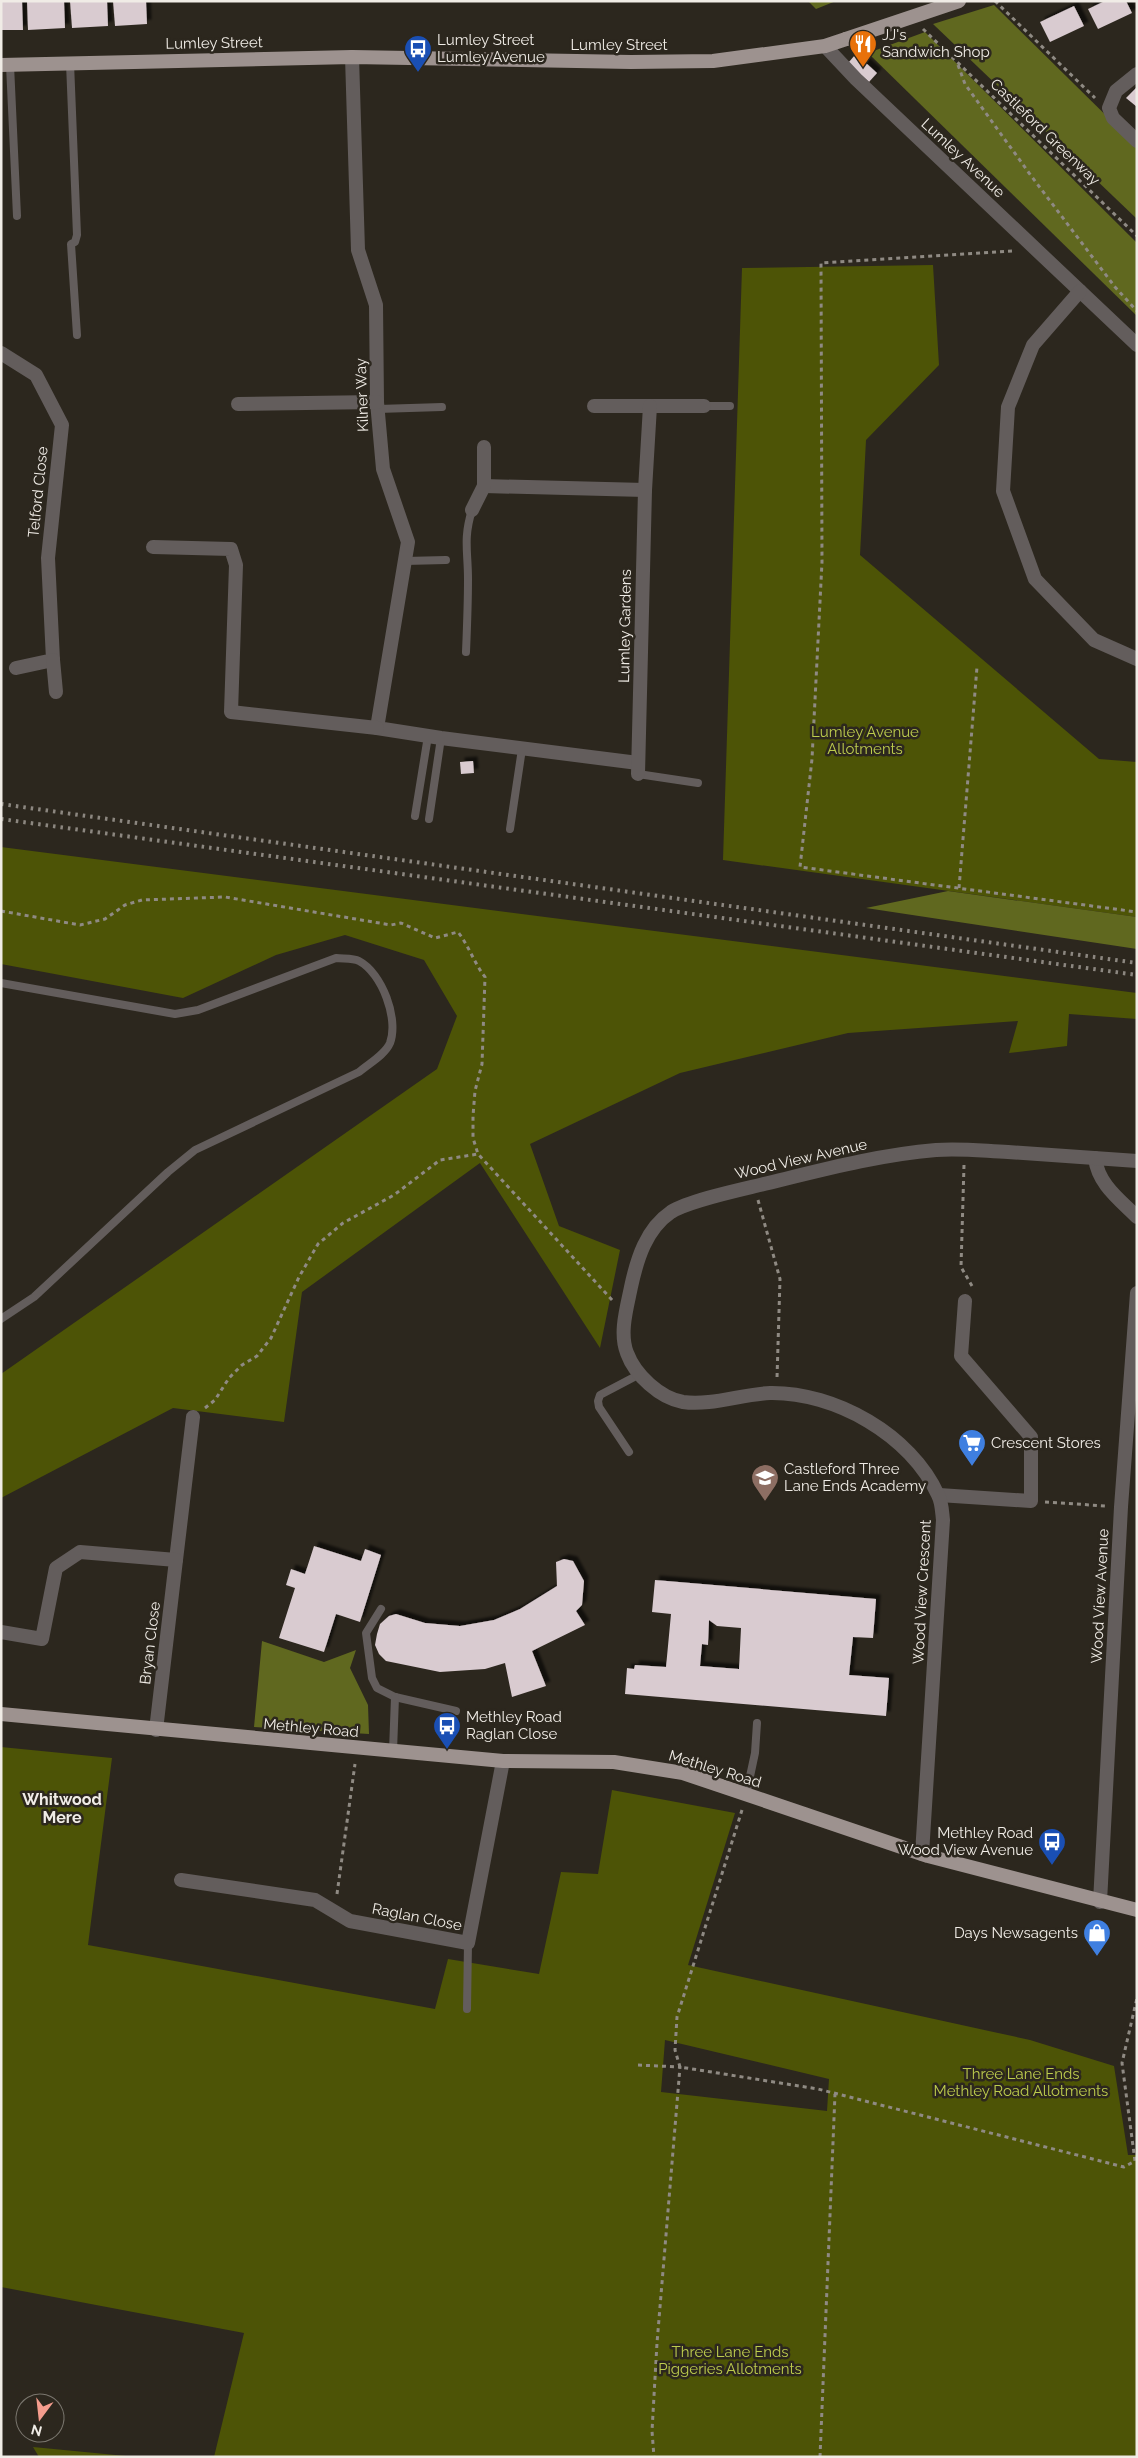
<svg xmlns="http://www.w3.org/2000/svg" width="1138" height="2458" viewBox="0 0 1138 2458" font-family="Raleway,sans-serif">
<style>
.green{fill:#4d5406;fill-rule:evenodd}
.forest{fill:#60681f}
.building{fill:#d9cbd0;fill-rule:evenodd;filter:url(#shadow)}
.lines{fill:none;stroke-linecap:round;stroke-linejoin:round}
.path{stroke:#8f8a83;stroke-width:3;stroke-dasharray:4 4;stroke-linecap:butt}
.service{stroke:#635d5c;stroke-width:8}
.minor{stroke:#635d5c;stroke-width:14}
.primary{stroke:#9d928f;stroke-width:14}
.rail{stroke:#8c8780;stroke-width:4;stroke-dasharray:2.5 5;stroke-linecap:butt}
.primary-bridge{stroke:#9d928f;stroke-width:14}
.labels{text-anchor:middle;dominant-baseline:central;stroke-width:5;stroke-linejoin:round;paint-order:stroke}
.poi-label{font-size:15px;fill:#f0ece6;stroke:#2c271e;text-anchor:start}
.street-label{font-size:15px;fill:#f0ece6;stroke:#2c271e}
.park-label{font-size:15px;fill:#bdcc4d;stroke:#2c271e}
.neighbourhood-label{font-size:16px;font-weight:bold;fill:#f0ece6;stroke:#2c271e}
</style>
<defs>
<filter id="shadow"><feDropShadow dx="4.5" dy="-4.5" stdDeviation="1" flood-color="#0009"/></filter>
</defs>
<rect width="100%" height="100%" fill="#2c271e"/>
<g class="green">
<path d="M933 265 939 365 866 440 860 555 1099 759 1137 762V917L723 860 742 268Z"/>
<path d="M1 847 1137 993V1019L1069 1014 1067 1046 1009 1053 1018 1021 848 1033 680 1073 530 1144 559 1226 620 1250 600 1348 480 1163 302 1292 284 1422 173 1408 1 1498V1374L437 1069 457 1016 424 960 345 935 276 955 183 998 1 964Z"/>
<path d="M1 1747 112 1758 88 1945 435 2009 448 1959 539 1974 561 1872 598 1874 612 1790 735 1813 688 1965 1030 2040 1114 2066 1128 2155H1137V2457H214L244 2333 1 2287ZM665 2040 829 2079 827 2111 661 2092Z"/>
<path d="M33 2447 136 2457H39Z"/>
</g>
<g class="forest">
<path d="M808 1H836L816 9Z"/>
<path d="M994 5 1137 146V219L933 24Z"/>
<path d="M925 32 1137 243V316L868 53Z"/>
<path d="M948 891 1137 917V949L866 908Z"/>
<path d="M262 1641 324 1662 356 1650 350 1668 368 1705 369 1734 254 1727Z"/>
</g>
<g class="building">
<path d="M1 1H22L23 30H1Z"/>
<path d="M27 1H64L65 28 28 30Z"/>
<path d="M70 1H107L108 26 72 28Z"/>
<path d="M113 1H146L147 24 115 26Z"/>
<path d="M1105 1H1126L1132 13 1098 29 1088 9Z"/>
<path d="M1074 6 1084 26 1050 42 1040 22Z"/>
<path d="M856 54 877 73 869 82 848 63Z"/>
<path d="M1137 87V107L1126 98Z"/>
<path d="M473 761 474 773 461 774 460 762Z"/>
<path d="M314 1546 361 1561 365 1549 381 1555 360 1622 336 1614 324 1652 279 1638 295 1588 286 1585 291 1569 305 1574Z"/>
<path d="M564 1559 573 1561 584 1581 582 1605 576 1611 585 1625 532 1651 546 1686 512 1697 505 1663 485 1669 440 1672 386 1661 379 1654 375 1645 377 1634 380 1624 389 1616 396 1614 425 1623 460 1626 494 1620 520 1609 557 1586 556 1562Z"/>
<path d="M655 1580 876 1599 873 1638 853 1637 849 1675 889 1678 886 1716 625 1694 627 1668 634 1669 635 1665 666 1667 671 1614 652 1612ZM709 1620 717 1626 741 1628 739 1669 700 1666 702 1644 708 1645Z"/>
</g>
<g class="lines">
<g class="path">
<path d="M995 1 1095 98"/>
<path d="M923 29 1137 236"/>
<path d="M958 65 965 84 1029 173 1115 287 1137 311"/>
<path d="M1012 251 821 263 822 562 812 759 800 867 1137 912"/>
<path d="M959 888 977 667"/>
<path d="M1 911 80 925 105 919 125 905 142 900 225 897 391 925 401 923 435 938 458 932C469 946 474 963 485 977L482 1064 475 1091 473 1116V1138L478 1154"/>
<path d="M964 1165 961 1267 972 1286"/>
<path d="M758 1200 780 1279 777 1378"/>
<path d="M205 1408 215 1400 229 1378 242 1365 257 1356 271 1338 299 1277 318 1244 343 1223 394 1195 440 1160 478 1154 613 1301"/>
<path d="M1045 1502 1106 1506"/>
<path d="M742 1810 677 2017 675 2050 680 2067 818 2089 1124 2167 1135 2161 1122 2063 1137 1998"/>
<path d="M337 1894 355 1764"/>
<path d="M638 2065 680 2067 657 2343 652 2431 654 2457"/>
<path d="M820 2457 835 2094"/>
</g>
<g class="service">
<path d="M70 63 77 235 75 242 71 244 77 335"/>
<path d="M10 65 17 216"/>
<path d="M704 406H730"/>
<path d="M378 409 442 407"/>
<path d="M405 561 446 560"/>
<path d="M466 652C467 628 468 603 468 579 468 551 463 539 472 510"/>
<path d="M638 774 698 783"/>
<path d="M415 816 428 736"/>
<path d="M429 819 441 738"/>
<path d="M510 829 522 749"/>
<path d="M1 983 175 1014 198 1010 336 958C343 959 353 958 359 961 382 973 399 1019 390 1043 385 1055 368 1064 359 1072L195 1150 168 1172 34 1297 1 1319"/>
<path d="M629 1452 599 1407 598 1401 600 1395 640 1374"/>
<path d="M381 1609 366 1633 372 1678 377 1688 395 1697 456 1711"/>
<path d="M393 1751 395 1697"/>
<path d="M746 1795 755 1753 757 1723"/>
<path d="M467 2009 468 1943"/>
</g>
<g class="minor">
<path d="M825 46 856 79 1137 345"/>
<path d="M352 57 358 250 376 305 377 402 383 469 408 542 377 728 441 738 638 763"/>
<path d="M1137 74 1116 91 1109 108 1113 118 1137 141"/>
<path d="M1080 291 1033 345 1008 407 1003 491 1035 579 1094 640 1137 659"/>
<path d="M1 353 36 375 62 425 48 558 53 660 16 668"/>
<path d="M238 404 377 402"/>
<path d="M594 406H704"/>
<path d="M484 486 645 490"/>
<path d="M472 510 484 486V447"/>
<path d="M153 547 231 549 236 565 231 712 377 728"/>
<path d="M53 660 56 692"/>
<path d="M638 774 645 490 650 406"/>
<path d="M1095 1158C1098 1184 1119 1199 1137 1217"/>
<path d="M939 1495 1031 1501V1437L961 1356 965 1301"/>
<path d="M176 1560 193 1417"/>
<path d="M1 1632 42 1639 56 1568 80 1552 176 1560 156 1730"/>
<path d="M922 1854 943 1520C942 1512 942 1502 938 1495 911 1435 835 1392 770 1393 742 1394 711 1406 683 1402 660 1398 635 1375 627 1353 619 1333 627 1307 631 1287 637 1259 646 1229 671 1212 688 1201 739 1190 760 1185 818 1171 876 1155 936 1150 960 1148 984 1151 1008 1152 1051 1155 1094 1158 1137 1161"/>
<path d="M181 1880 315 1900 350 1921 468 1943 503 1761"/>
<path d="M1100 1902 1121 1507 1137 1293"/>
</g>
<g class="primary">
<path d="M1 65 352 57 631 62 713 61 825 46 846 39"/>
<path d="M1 1714 503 1761 614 1762 683 1773 928 1856 1137 1910"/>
</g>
<g class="rail">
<path d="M1 804 1137 963"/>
<path d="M1 819 1137 975"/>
</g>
<path class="primary-bridge" d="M846 39 959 1"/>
</g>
<defs>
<symbol id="restaurant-pin" viewBox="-11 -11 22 30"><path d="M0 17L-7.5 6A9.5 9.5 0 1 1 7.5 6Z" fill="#e8710a" stroke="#2c271e"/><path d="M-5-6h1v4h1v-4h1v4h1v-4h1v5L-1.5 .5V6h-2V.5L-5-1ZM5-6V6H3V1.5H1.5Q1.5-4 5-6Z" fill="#fff"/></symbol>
<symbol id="bus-pin" viewBox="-11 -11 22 30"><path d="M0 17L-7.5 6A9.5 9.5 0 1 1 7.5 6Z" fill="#1a4fb4" stroke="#2c271e"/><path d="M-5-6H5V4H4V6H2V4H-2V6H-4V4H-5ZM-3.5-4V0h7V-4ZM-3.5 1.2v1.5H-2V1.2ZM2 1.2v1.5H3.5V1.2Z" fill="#fff"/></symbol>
<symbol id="supermarket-pin" viewBox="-11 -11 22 30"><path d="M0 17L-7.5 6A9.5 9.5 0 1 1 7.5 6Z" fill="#3f7fe0" stroke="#2c271e"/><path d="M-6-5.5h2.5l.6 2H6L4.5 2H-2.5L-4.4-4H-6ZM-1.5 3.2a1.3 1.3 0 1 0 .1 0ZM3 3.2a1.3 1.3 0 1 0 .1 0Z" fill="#fff"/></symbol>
<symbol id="school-pin" viewBox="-11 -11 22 30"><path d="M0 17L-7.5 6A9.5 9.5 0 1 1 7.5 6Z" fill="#8d6e63" stroke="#2c271e"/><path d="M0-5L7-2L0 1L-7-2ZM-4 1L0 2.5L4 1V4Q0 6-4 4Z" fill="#fff"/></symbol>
<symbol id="shop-pin" viewBox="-11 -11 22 30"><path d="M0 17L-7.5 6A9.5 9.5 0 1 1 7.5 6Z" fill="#3f7fe0" stroke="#2c271e"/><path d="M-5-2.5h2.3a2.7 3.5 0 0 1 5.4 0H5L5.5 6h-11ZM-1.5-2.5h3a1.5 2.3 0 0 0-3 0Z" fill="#fff"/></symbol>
</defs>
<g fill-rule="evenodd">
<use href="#restaurant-pin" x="847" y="28" width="32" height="43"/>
<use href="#bus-pin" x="402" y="33" width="32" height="43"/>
<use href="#supermarket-pin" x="956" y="1427" width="32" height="43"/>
<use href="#school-pin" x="749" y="1462" width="32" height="43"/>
<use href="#bus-pin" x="431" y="1710" width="32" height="43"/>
<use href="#bus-pin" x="1036" y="1826" width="32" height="43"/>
<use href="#shop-pin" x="1081" y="1917" width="32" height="43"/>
</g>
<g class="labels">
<g class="poi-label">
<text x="882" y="35">JJ's<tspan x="882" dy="17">Sandwich Shop</tspan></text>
<text x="437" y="40">Lumley Street<tspan x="437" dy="17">Lumley Avenue</tspan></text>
<text x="991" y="1443">Crescent Stores</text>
<text x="784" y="1469">Castleford Three<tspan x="784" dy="17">Lane Ends Academy</tspan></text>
<text x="466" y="1717">Methley Road<tspan x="466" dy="17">Raglan Close</tspan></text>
<text x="1033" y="1833" text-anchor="end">Methley Road<tspan x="1033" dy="17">Wood View Avenue</tspan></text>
<text x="1078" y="1933" text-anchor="end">Days Newsagents</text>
</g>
<g class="street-label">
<text transform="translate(214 43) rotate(-1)">Lumley Street</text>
<text x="619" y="45">Lumley Street</text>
<text transform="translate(1045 132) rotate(44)">Castleford Greenway</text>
<text transform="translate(963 158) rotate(43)">Lumley Avenue</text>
<text transform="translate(362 395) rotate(-92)">Kilner Way</text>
<text transform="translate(38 492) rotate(-84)">Telford Close</text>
<text transform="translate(625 626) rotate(-89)">Lumley Gardens</text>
<text transform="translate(801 1159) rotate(-13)">Wood View Avenue</text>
<text transform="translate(922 1592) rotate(-87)">Wood View Crescent</text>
<text transform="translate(1100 1596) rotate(-87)">Wood View Avenue</text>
<text transform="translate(150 1643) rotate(-83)">Bryan Close</text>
<text transform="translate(311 1728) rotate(5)">Methley Road</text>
<text transform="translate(715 1769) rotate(17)">Methley Road</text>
<text transform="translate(417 1917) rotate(11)">Raglan Close</text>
</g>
<g class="park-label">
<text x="865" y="732">Lumley Avenue<tspan x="865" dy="17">Allotments</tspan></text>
<text x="1021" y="2074">Three Lane Ends<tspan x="1021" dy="17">Methley Road Allotments</tspan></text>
<text x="730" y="2352">Three Lane Ends<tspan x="730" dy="17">Piggeries Allotments</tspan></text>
</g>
<g class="neighbourhood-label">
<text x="62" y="1799">Whitwood<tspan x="62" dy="18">Mere</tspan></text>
</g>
</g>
<rect width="1138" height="2458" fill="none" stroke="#f0ece6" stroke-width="5"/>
<g transform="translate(40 2418) rotate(195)"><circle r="24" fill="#2c271e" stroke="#7a766e"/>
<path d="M0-4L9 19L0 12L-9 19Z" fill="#f59d8e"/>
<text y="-8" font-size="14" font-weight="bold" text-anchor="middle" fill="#f0ece6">N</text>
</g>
</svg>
